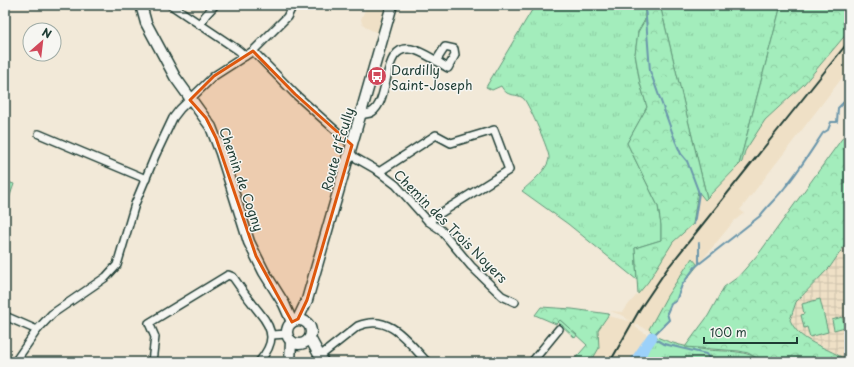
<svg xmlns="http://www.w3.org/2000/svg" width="854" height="367" viewBox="0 0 854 367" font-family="'Playpen Sans',sans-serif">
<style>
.built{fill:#efe0c6}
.industrial{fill:url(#industrial-grid)}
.grass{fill:url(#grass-tufts);stroke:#619578}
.forest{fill:url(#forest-crowns);stroke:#619578}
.pitch{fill:#a3edbc;stroke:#619578}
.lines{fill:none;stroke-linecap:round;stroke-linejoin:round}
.stream{stroke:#6a96ab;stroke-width:2}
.river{stroke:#9cd1fa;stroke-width:11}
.street-casing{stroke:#1f3d34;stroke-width:10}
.secondary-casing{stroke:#1f3d34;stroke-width:13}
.street{stroke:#f6f6f2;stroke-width:7}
.secondary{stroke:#f6f6f2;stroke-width:10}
.rail{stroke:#1f3d34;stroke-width:2}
.marked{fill:#de580e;fill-opacity:0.2;stroke:#de580e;stroke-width:3;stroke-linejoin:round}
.labels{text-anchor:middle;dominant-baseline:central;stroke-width:3;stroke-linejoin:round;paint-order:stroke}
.poi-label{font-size:13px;fill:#1f3d34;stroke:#f6f6f2;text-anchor:start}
.street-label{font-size:13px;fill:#1f3d34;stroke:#f6f6f2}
</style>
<defs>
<pattern id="industrial-grid" width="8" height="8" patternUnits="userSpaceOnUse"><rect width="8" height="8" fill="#efe0c6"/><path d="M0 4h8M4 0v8" fill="none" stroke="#ccc1ab"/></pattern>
<pattern id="grass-tufts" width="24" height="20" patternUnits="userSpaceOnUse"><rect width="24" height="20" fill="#a3edbc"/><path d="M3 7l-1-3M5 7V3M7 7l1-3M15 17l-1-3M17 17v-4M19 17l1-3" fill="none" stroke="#8ccca2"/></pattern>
<pattern id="forest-crowns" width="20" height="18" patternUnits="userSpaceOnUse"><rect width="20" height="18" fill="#a3edbc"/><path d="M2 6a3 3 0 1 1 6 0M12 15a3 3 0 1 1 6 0" fill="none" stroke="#8ccca2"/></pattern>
</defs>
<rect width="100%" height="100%" fill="#f2e9d8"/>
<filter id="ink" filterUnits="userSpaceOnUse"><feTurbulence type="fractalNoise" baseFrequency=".025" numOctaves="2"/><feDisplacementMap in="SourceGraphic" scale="8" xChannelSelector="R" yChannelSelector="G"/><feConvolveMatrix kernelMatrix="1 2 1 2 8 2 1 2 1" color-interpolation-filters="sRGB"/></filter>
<g filter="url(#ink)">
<g class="built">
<path d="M367 5H388L380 34 367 28 362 23 361 19Z"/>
<path d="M848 32 849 69 740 210 744 213 734 221 698 265 693 258 649 329 653 333 637 324 635 327 651 337 633 362H591L599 348 598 330 608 316 629 321 624 316 610 311 622 312 648 282 673 242 693 224 698 190 705 200 742 162 745 151 765 120 804 84Z"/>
</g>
<path class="industrial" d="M849 240V362H848L823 347 804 339 794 330 790 320 796 302 830 267Z"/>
<g class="grass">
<path d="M535 5H645V20L638 32 635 54 640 83 647 107 627 143 658 206 661 225V240L635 248 637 280 568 224 522 191C530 183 548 170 549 158 550 152 529 105 524 99 519 94 512 96 507 93 505 92 502 88 501 86L492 90 486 87Z"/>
<path d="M660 5H781L739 165 707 198Z"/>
<path d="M653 335C668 343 690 348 707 350 730 352 744 349 764 362H635Z"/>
</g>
<g class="forest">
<path d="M645 5H660L707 198 705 200 698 191 693 224 673 242 648 282 638 294 635 248 661 240V225L658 206 627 143 647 107 640 83 635 54 638 32 645 20Z"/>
<path d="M781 5H849V21L844 28 848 32 804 84 765 120 745 151 742 162 739 165Z"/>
<path d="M5 104H8V123L5 126Z"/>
<path d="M849 129V239L830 267 796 302 790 320C801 345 829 346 848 362H764L748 353 739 351 685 347 708 316 724 287 738 277 760 252Z"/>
<path d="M5 181 14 184 5 210Z"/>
<path d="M692 258 698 265 682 285 676 301 671 304 667 313 669 320 654 334 649 329 667 296Z"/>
<path d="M541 307 572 309 609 314 598 330 599 348 591 362H572L587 345 560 320 556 324 535 315Z"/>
</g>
<g class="pitch">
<path d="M820 299 828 332 810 337 807 327 804 328 801 315 804 314 802 304Z"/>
<path d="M842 317 845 327 834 330 832 320Z"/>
<path d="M560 320 577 335 575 338 558 322Z"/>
</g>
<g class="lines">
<g class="stream">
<path d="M645 5 650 71 675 140 681 154 687 161 699 193 694 224"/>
<path d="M699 243V263"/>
<path d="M712 362 706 354 664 344 652 337 669 320 667 313 671 304 676 301 682 285 695 267 760 216C768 205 778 197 786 186 800 169 811 151 823 133L828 130 831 122H837L838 108 847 99 849 91"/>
</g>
<path class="river" d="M635 362 652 337"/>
<defs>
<g id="street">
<path d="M171 5 238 50 245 56"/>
<path d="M200 25 205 16 215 5"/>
<path d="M253 51 295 94 352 145"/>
<path d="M361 115C364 114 369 114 372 112 392 99 380 40 415 50 427 54 438 62 448 68L455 55 454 49 445 47 436 61"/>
<path d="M39 134 146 179"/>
<path d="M350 152 354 157 375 169 396 185 428 221 441 230 471 266 502 296 515 302"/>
<path d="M379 172 436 135 451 143 494 130 509 170 428 221"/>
<path d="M5 316 37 330"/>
<path d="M272 335 287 334"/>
<path d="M320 356 358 326C390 313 407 341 427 362"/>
<path d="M15 362 37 330 52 314 106 277 117 265 135 204 155 156 173 118 180 109 214 76 253 51 287 17 293 5"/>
<path d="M152 362 155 337 149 323 228 275 233 277C241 289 250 301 259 312 275 331 275 343 259 362"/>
<path d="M532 362 559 329"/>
</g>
<g id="secondary">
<path d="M141 5 146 23 175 77 211 127 221 153 249 242 264 272 284 304 292 322"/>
<path d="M298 319 307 300 392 5"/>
<circle cx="299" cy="332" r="12"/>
<path d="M310 338 323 362"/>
<path d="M290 362 291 341"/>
</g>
</defs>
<use href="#street" class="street-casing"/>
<use href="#secondary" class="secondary-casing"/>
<use href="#street" class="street"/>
<use href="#secondary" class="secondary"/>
<path class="rail" d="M610 362 640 309 667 269 849 41"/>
</g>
</g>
<path class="marked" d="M253 51 295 94 352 145 307 300 298 319 292 322 256 256 216 138 206 118 190 100 214 76Z"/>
<defs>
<symbol id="bus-disc" viewBox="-11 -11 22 22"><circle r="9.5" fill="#d1495b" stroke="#f6f6f2"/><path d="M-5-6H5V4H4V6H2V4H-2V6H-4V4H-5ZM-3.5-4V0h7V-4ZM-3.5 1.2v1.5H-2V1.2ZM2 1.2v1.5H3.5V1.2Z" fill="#fff"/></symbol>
</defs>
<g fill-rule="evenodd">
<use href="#bus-disc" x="366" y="65" width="22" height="22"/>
</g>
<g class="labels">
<g class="poi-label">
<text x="391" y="69">Dardilly<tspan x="391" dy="15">Saint-Joseph</tspan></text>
</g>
<g class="street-label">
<text transform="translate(337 149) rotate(-74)">Route d'Écully</text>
<text transform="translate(242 179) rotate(71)">Chemin de Cogny</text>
<text transform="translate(451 226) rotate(45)">Chemin des Trois Noyers</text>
</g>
</g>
<rect width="854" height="367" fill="none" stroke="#f6f6f2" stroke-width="20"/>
<rect x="10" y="10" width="834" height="347" fill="none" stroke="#1f3d34" stroke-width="1.5" filter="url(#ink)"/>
<g transform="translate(42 42) rotate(28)"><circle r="19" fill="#f6f6f2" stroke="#a0aca6"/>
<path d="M0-3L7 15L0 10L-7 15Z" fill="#d1495b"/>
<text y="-6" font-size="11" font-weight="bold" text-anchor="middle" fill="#1f3d34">N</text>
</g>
<path d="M704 337v6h93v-6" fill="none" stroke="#1f3d34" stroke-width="2"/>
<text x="710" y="337" font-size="12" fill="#1f3d34" stroke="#f6f6f2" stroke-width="3" paint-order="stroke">100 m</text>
</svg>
